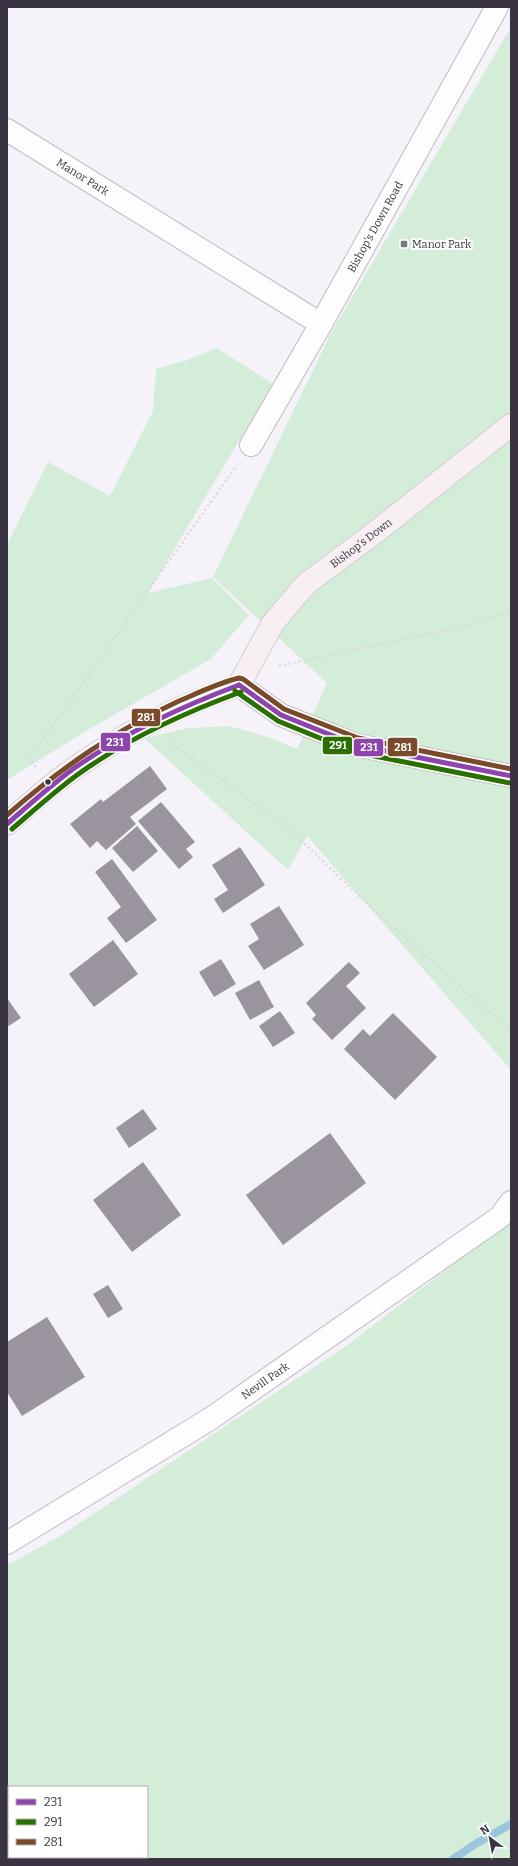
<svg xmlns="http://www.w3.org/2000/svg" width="518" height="1866" viewBox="0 0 518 1866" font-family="Bitter,serif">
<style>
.green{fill:#d4edd8;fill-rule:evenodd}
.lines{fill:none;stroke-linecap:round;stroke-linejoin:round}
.stream{stroke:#9bc4df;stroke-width:8}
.building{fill:#99949d}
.minor-casing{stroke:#c0bac4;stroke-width:24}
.major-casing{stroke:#d1cdd4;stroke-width:24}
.path{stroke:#d9d8db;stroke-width:2.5;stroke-dasharray:2 3;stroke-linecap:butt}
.minor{stroke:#fefdfe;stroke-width:22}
.major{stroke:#f7eff2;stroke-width:22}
.bus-1-casing{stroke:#fff;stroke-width:8}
.bus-2-casing{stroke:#fff;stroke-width:8}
.bus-3-casing{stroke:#fff;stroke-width:8}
.bus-1{stroke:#8e44ad;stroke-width:5}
.bus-2{stroke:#297000;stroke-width:5}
.bus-3{stroke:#7a4b2a;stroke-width:5}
.poi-dot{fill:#7c7682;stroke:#fff;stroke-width:1.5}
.bus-dot{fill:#3a3341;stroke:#fff;stroke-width:1.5}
.labels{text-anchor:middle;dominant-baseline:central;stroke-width:4;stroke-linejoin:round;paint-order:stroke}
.street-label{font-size:11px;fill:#3a3341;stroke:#fff}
.poi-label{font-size:11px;fill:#3a3341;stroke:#fff;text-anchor:start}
.line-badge{stroke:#fff;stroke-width:1.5}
.badge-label{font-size:11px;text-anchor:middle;font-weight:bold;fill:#fff}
</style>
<rect width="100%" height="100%" fill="#f6f2fa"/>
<g class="green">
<path d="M511 27V1070L307 836 288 870 144 738 189 728 229 726 268 737 297 749 327 683 213 577 331 333Z"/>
<path d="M217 348 273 384 148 593 212 578 249 615 211 659 81 734 7 780V545L48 462 110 496 153 411 156 369 187 360Z"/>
<path d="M511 1220V1859H7V1565L57 1538 346 1346ZM9 1787H147V1857H9Z"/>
</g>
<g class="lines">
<path class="stream" d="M453 1859 477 1843 511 1824"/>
</g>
<g class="building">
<path d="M150 766 167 789 130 817 136 824 106 850 97 841 90 848 70 824 101 799 103 802Z"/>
<path d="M161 802 195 842 186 849 193 857 179 869 138 821Z"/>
<path d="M137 826 158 851 133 872 112 848Z"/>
<path d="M240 847 265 885 223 913 214 899 228 890 212 865Z"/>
<path d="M112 859 157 920 126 943 107 918 121 907 95 872Z"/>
<path d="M279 906 304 945 264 970 248 946 259 939 250 924Z"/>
<path d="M113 940 138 974 94 1007 69 974Z"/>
<path d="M221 959 236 984 214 997 199 972Z"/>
<path d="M349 962 360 973 346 986 366 1008 332 1040 312 1019 316 1015 306 1003Z"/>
<path d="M259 980 274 1007 250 1020 235 993Z"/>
<path d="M7 998 21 1018 7 1027Z"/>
<path d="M280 1011 295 1033 273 1047 259 1026Z"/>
<path d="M393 1013 437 1057 395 1100 344 1049 363 1029 370 1036Z"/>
<path d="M143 1109 157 1129 129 1148 116 1128Z"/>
<path d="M330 1133 366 1183 283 1245 246 1195Z"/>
<path d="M143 1162 181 1215 132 1252 93 1200Z"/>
<path d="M108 1285 123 1309 108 1318 93 1294Z"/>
<path d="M47 1317 85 1377 22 1416 7 1392V1342Z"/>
</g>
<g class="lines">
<defs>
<g id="minor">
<path id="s1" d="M7 130 321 324"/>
<path id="s2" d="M251 445 321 324 497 7"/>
<path d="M239 685 281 715 356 745 511 776"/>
<path id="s3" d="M7 1543 210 1419 500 1217 511 1202"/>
</g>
<g id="major">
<path id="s4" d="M7 824C22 811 36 798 51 786 107 741 173 708 239 685L273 623 306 584 377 531 511 425"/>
</g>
</defs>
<use href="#minor" class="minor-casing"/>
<use href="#major" class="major-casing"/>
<g class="path">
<path d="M279 666 476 624 511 611"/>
<path d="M168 742 285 825 376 912 511 1031"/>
<path d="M36 767 29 759 237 465"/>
</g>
<use href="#minor" class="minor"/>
<use href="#major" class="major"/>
<defs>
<g id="bus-1">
<path d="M239 685 281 715 356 745 511 776"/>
<path d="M7 824C29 805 50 786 73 769 124 733 180 707 239 685"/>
</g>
<g id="bus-2">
<path d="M235 691 278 721 354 752 510 783"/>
<path d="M12 829C33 811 54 792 77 775 127 739 183 713 241 692"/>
</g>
<path id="bus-3" d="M7 815C61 768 114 731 179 701 198 693 218 683 239 678L243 679 284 709 358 738 511 769"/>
</defs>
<use href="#bus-1" class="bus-1-casing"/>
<use href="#bus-2" class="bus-2-casing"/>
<use href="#bus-3" class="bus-3-casing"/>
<use href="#bus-1" class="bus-1"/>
<use href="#bus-2" class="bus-2"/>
<use href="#bus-3" class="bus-3"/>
</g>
<rect class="poi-dot" x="400" y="240" width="8" height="8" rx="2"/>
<circle class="bus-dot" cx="48" cy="782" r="3.5"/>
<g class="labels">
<g class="street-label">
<text stroke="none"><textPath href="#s1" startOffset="89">Manor Park</textPath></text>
<text stroke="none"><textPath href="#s2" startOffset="251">Bishop's Down Road</textPath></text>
<text stroke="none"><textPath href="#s4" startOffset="463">Bishop's Down</textPath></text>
<text stroke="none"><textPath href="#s3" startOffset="305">Nevill Park</textPath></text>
</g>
<g class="poi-label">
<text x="412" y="244">Manor Park</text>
</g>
</g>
<g class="line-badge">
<rect x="131" y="708" width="30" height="19" rx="4" fill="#7a4b2a"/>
<rect x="100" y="732" width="31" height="20" rx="4" fill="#8e44ad"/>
<rect x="322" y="736" width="31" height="19" rx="4" fill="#297000"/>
<rect x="387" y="737" width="31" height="20" rx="4" fill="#7a4b2a"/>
<rect x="353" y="738" width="31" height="19" rx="4" fill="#8e44ad"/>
</g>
<g class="badge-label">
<text x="146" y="721">281</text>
<text x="115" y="746">231</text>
<text x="338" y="749">291</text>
<text x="403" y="751">281</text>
<text x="369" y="751">231</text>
</g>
<rect width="518" height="1866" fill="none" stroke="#3a3341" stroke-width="16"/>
<rect x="8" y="1786" width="140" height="72" fill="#ffffff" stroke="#b0adb3"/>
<rect x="16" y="1799" width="20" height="6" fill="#8e44ad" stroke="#b0adb3"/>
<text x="44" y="1806" font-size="12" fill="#3a3341">231</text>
<rect x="16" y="1819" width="20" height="6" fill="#297000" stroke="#b0adb3"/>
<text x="44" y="1826" font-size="12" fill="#3a3341">291</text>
<rect x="16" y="1839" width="20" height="6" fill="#7a4b2a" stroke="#b0adb3"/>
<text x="44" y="1846" font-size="12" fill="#3a3341">281</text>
<g transform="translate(490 1838) rotate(328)" stroke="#ffffff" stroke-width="3" paint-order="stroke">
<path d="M0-3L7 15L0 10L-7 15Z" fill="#3a3341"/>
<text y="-6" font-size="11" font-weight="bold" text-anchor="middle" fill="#3a3341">N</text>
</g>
</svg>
